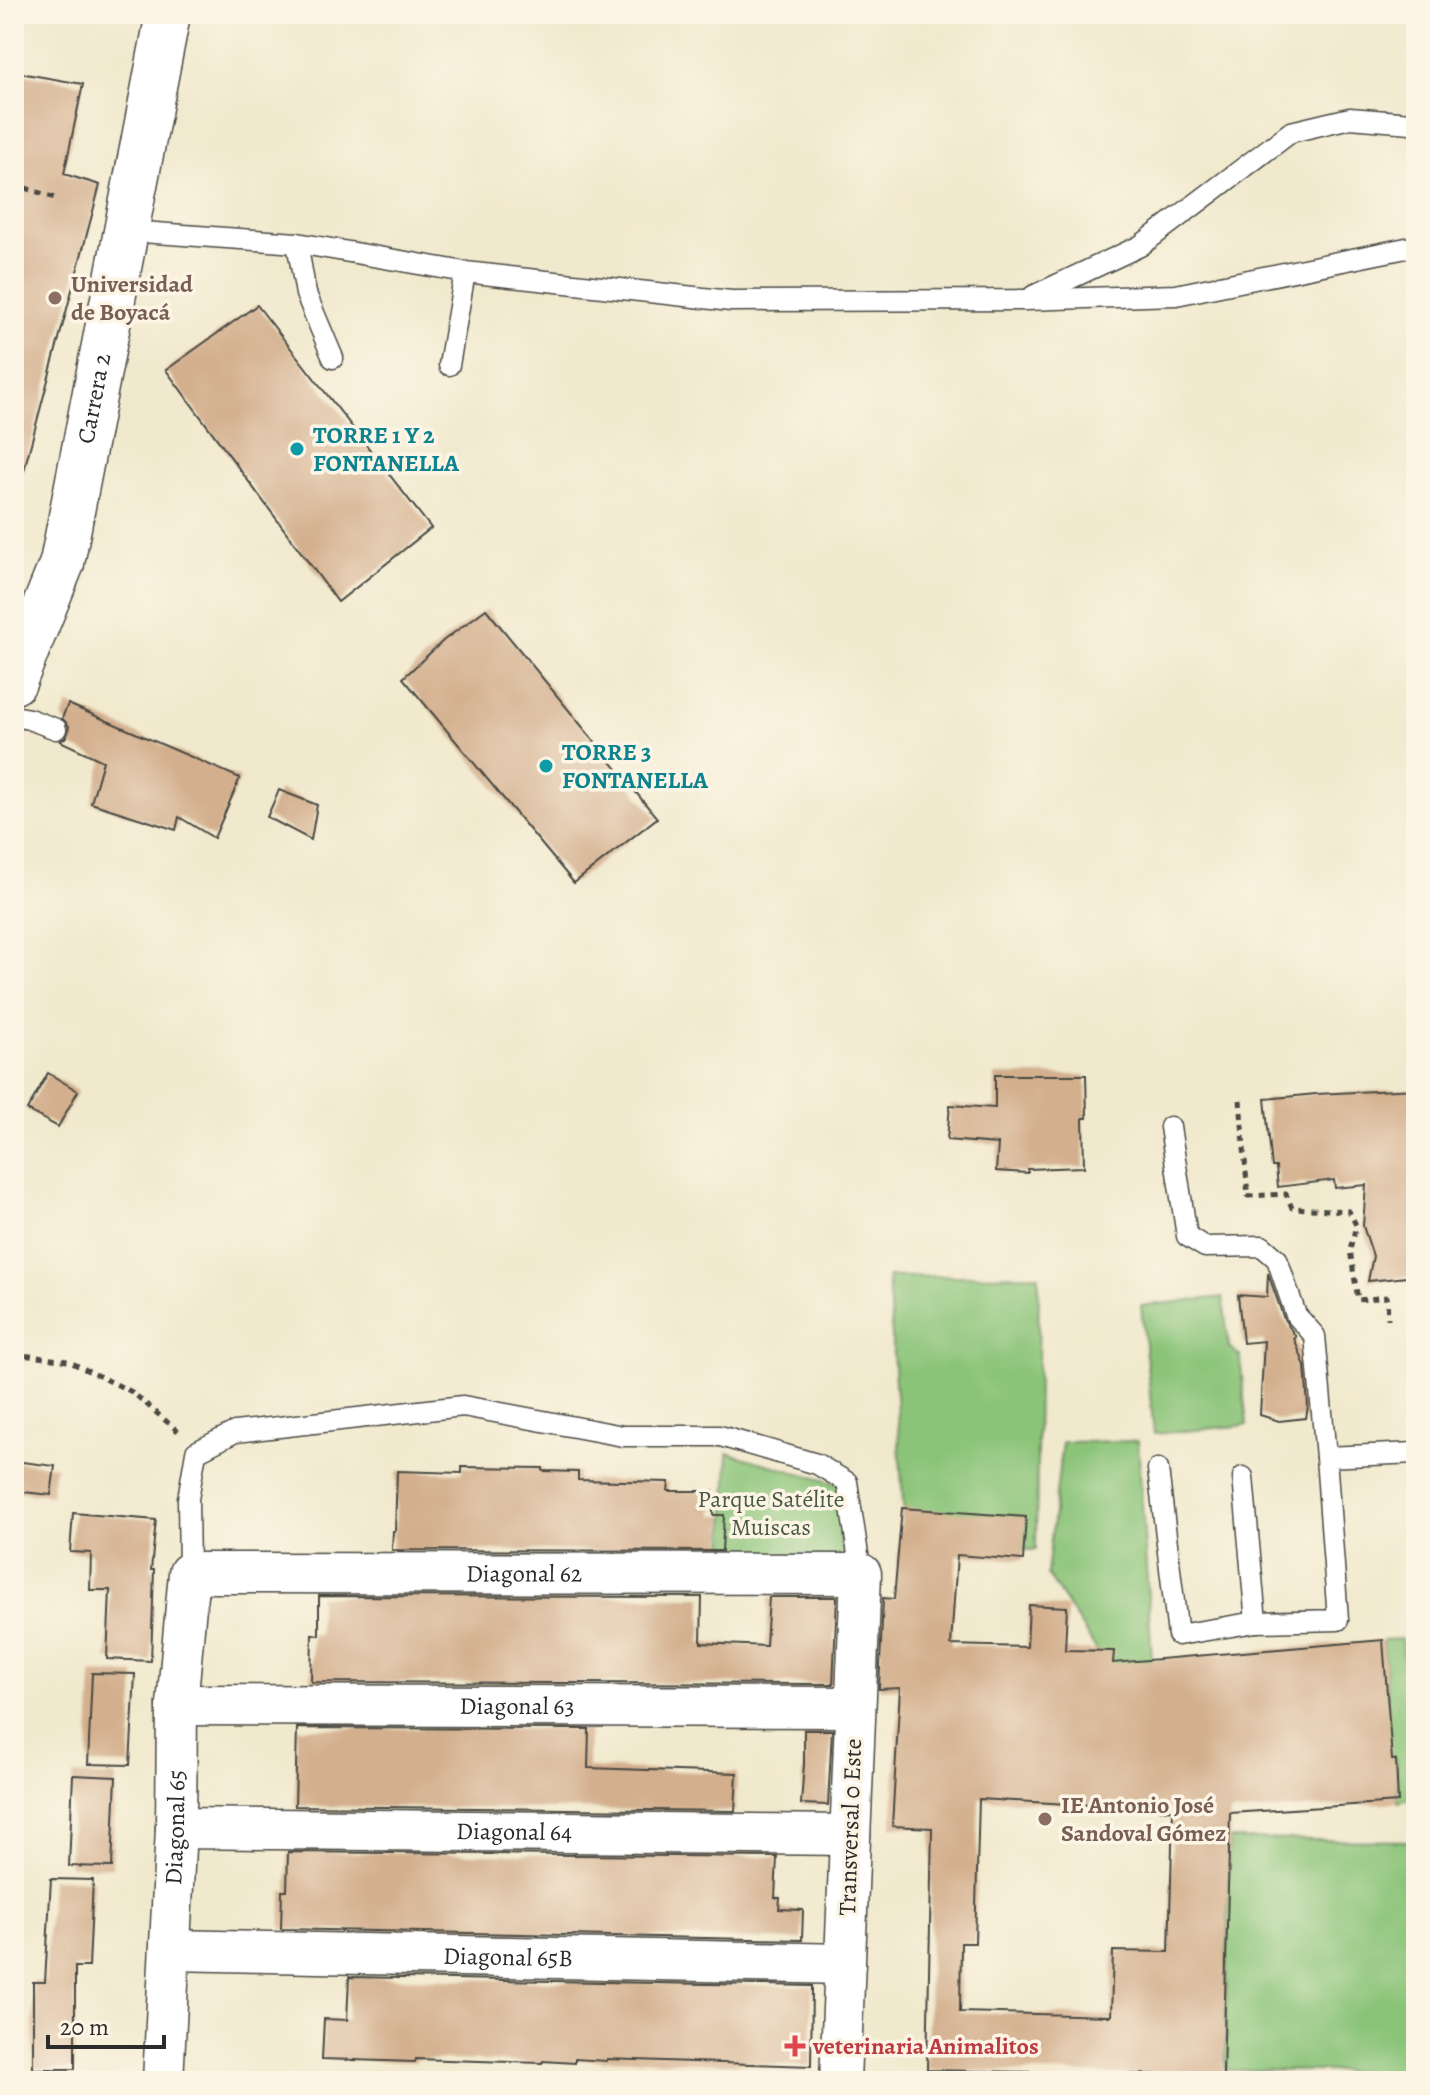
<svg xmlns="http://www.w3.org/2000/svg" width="1430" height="2095" viewBox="0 0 1430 2095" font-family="Alegreya,serif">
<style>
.green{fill:#8bc479;stroke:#5b7852;stroke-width:2}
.building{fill:#d3af8d;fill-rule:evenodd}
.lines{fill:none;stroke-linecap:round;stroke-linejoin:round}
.service-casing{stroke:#494843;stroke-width:23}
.minor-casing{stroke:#494843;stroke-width:43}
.tertiary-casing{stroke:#494843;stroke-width:47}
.path{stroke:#494843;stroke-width:5;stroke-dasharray:6 6;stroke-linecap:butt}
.service{stroke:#fff;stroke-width:20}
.minor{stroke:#fff;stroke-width:40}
.tertiary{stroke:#fff;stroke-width:44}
.education-dot{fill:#8d6e63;stroke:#fcf5e5;stroke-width:3}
.culture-dot{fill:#0f9aa8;stroke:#fcf5e5;stroke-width:3}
.health-dot{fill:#e0444e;stroke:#fcf5e5;stroke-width:3}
.labels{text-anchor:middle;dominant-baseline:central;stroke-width:7;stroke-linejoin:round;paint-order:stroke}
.education-label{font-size:24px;font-weight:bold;fill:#785e54;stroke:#fcf5e5;text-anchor:start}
.street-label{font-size:24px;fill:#2b2b2b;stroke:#fcf5e5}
.culture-label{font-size:24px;font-weight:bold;fill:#0d838f;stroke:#fcf5e5;text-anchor:start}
.park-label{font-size:24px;fill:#485942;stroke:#fcf5e5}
.health-label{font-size:24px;font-weight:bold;fill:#be3a42;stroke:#fcf5e5;text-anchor:start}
</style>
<rect width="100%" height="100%" fill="#fcf5e5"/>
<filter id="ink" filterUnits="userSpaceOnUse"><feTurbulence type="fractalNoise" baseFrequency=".0125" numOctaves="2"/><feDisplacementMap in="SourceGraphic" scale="16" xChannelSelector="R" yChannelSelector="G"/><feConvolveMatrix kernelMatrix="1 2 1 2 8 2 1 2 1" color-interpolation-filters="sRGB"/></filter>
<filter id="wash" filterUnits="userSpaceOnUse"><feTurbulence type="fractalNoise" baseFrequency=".006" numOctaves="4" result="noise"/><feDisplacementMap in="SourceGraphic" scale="32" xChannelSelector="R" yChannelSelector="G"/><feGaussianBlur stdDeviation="1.8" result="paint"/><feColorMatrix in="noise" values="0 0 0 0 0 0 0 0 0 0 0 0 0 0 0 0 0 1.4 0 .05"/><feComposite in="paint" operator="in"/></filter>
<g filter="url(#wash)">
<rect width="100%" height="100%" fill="#f1e9cd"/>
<g class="green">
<path d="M1039 1275 1036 1550 906 1546 888 1277Z"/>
<path d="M1223 1297 1229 1347 1240 1356 1247 1425 1154 1434 1141 1306Z"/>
<path d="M1138 1441 1156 1722 1388 1704 1383 1640 1401 1639 1416 1736V1798L1398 1802 1396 1760 1365 1762 1363 1739 1177 1751 1180 1816 1164 1796 1138 1713 1047 1574 1062 1442Z"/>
<path d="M728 1453 841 1485 847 1558 724 1559Z"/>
<path d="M1229 1839 1416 1841V1993L1413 2054 1416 2072 1225 2070Z"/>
</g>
<g id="blocks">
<g class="building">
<path d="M14 72 83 84 64 174 100 185 24 470 14 469Z"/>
<path d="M257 305 431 528 338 602 166 370Z"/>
<path d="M486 609 657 818 574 883 403 678 444 640Z"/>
<path d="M68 704 240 778 214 838 179 817 176 830 91 803 103 761 60 741 65 738 68 733 69 726 62 718Z"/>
<path d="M279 790 317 805 311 840 267 817Z"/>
<path d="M48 1073 78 1091 58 1127 27 1110Z"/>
<path d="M995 1075H1086L1087 1118H1083L1084 1167 1028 1169V1173L996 1171 998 1144 947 1140 950 1105 995 1108Z"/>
<path d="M1416 1089V1276L1368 1281 1373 1256 1363 1226 1366 1185 1335 1188 1334 1180 1278 1187 1276 1167H1272L1265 1099 1316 1094Z"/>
<path d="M1268 1273 1284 1319 1296 1337 1294 1338 1305 1366 1308 1407 1306 1418 1279 1421 1260 1415 1264 1341 1243 1343 1238 1295 1267 1297Z"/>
<path d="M14 1461 55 1466 51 1495 14 1491Z"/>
<path d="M462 1467 543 1468V1471L578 1472V1480L669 1482 668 1491H713V1515H724L722 1551 392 1550 393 1531H395L397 1471 462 1473Z"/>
<path d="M902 1508 1026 1517 1023 1560 957 1555 951 1645 1027 1647 1029 1605 1067 1607 1065 1650 1114 1651 1113 1663 1383 1640 1392 1760H1396L1398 1802 1230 1813 1223 2076 927 2070 932 1828 892 1826 900 1688 879 1689 883 1598 894 1599ZM979 1799 1173 1810 1169 1952 1113 1951 1111 2016 960 2012 961 1943H975Z"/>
<path d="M73 1513 156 1520 151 1570H154L151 1661 107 1659 110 1590H90L91 1553 70 1552Z"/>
<path d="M319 1596 702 1597 701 1643 766 1646 769 1597H837L833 1684 311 1682 312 1634 319 1635Z"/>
<path d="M92 1673 135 1674 130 1765 88 1764Z"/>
<path d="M297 1728 589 1729 588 1768 737 1773 735 1811 295 1806Z"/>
<path d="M804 1730H832L828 1805 801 1804 804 1764Z"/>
<path d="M73 1775 116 1777 112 1867 69 1866Z"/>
<path d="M288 1852 777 1857 775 1898H780L779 1909 803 1910 802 1940 281 1929 282 1891H287Z"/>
<path d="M51 1879 93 1880 89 1967H75V2069H33V1982H45Z"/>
<path d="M349 1977 812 1986 811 2066 607 2059V2061L575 2059V2063L543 2061 542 2063 416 2059 415 2062 322 2059 324 2019 347 2020Z"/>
</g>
</g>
</g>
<g filter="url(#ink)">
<use href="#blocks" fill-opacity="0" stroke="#494843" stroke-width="2"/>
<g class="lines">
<defs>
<g id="service">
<path d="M127 231 297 243 465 272 731 301 1026 300 1176 295 1416 246"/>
<path d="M297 243 306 294 333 358"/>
<path d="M1033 296 1140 246 1291 132 1350 118 1411 123 1416 126"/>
<path d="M449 365 465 272"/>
<path d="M14 716 29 719 56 729"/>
<path d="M1170 1127 1187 1236 1205 1247 1262 1246 1277 1259 1296 1315 1315 1336 1326 1457"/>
<path d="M1158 1469 1178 1635 1256 1622 1338 1620 1326 1457 1416 1453"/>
<path d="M1243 1477 1256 1622"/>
<path d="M189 1573 188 1499 196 1452 235 1432 463 1406 623 1436H720L817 1464 847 1482 861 1574"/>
</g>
<g id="minor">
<path id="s1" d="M177 1705 855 1707"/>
<path id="s2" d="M176 1828 850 1835"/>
<path id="s3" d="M170 1950 845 1964"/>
<path id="s4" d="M163 2081 176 1828 177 1705 189 1573 861 1574 840 2081"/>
</g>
<g id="tertiary">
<path id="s5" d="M14 682 62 563 168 14"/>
</g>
</defs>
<use href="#service" class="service-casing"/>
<use href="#minor" class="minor-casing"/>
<use href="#tertiary" class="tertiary-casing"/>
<g class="path">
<path d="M14 184 55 198"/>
<path d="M1240 1100 1248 1196 1286 1194 1292 1208 1349 1211 1356 1225 1350 1250 1358 1300 1387 1297 1388 1319"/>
<path d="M14 1354 68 1361 132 1392 179 1432"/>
</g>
<use href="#service" class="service"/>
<use href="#minor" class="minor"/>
<use href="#tertiary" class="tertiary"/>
</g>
</g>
<g class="education-dot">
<circle cx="55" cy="298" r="8"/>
<circle cx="1045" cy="1819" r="8"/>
</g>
<g class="culture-dot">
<circle cx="297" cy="449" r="8"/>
<circle cx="546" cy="766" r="8"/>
</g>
<path class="health-dot" d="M791 2034h8v8h8v8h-8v8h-8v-8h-8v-8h8z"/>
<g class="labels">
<g class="education-label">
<text x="71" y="284">Universidad<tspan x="71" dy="28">de Boyacá</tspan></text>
<text x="1061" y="1805">IE Antonio José<tspan x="1061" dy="28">Sandoval Gómez</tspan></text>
</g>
<g class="street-label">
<text stroke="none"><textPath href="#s5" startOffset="296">Carrera 2</textPath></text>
<text stroke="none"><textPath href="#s4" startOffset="844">Diagonal 62</textPath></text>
<text stroke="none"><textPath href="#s1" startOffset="340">Diagonal 63</textPath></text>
<text stroke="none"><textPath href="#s4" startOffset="254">Diagonal 65</textPath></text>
<text transform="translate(850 1827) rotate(-88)">Transversal 0 Este</text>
<text stroke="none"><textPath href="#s2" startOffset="338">Diagonal 64</textPath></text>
<text stroke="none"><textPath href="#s3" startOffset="338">Diagonal 65B</textPath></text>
</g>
<g class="culture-label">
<text x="313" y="435">TORRE 1 Y 2<tspan x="313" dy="28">FONTANELLA</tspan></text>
<text x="562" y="752">TORRE 3<tspan x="562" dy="28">FONTANELLA</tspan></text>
</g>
<g class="park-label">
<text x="771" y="1499">Parque Satélite<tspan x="771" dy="28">Muiscas</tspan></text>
</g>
<g class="health-label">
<text x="813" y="2046">veterinaria Animalitos</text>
</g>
</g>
<rect width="1430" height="2095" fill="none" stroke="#fcf5e5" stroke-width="48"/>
<path d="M48 2035v12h116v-12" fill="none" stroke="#2b2b2b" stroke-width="4"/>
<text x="60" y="2035" font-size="24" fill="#2b2b2b" stroke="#fcf5e5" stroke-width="6" paint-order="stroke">20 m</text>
</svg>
